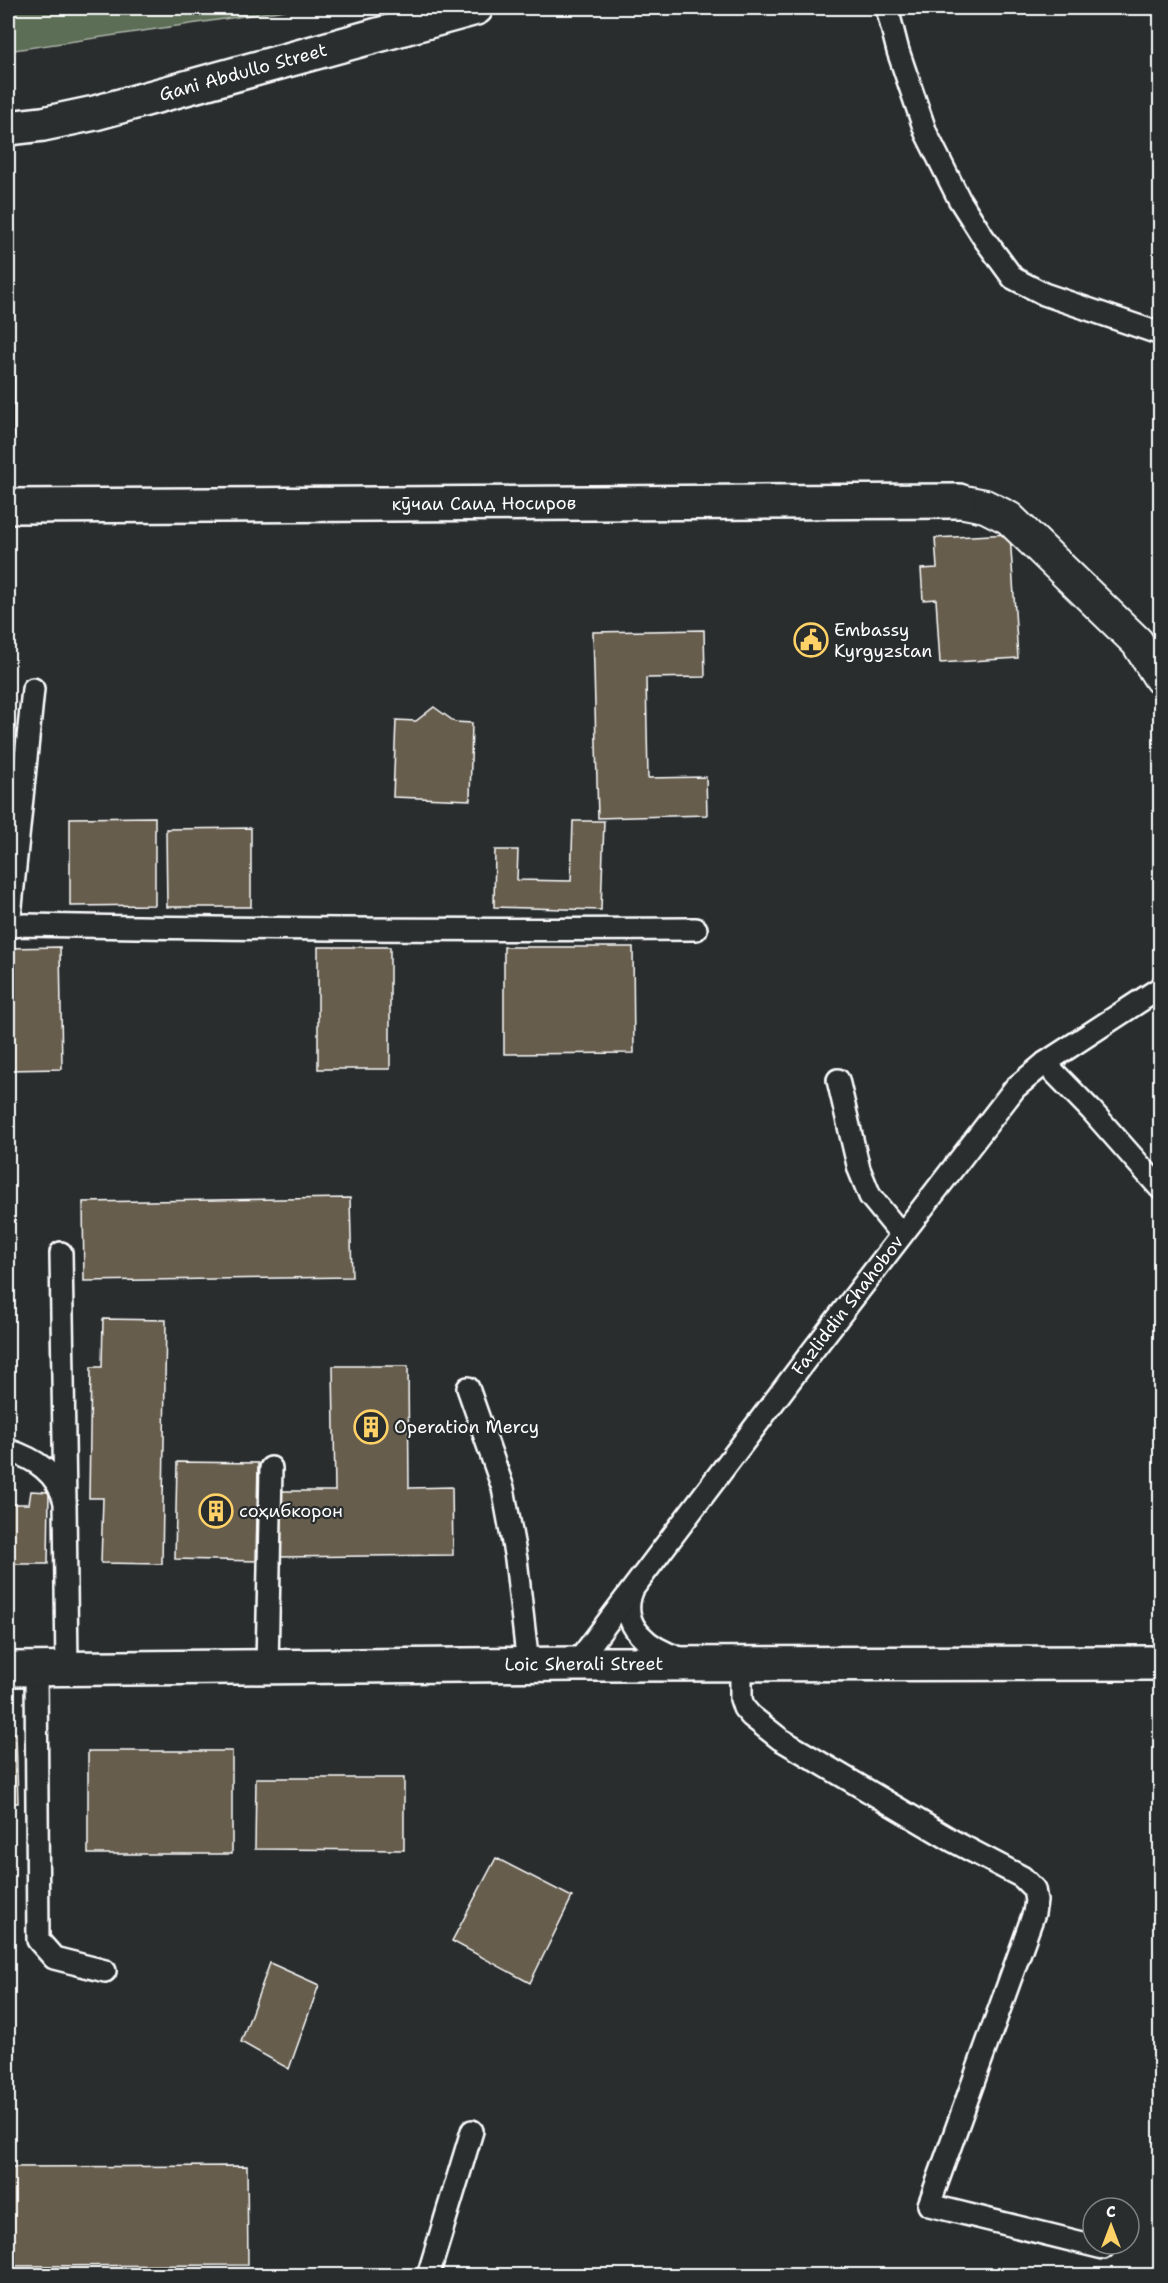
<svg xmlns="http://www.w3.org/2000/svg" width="1168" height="2283" viewBox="0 0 1168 2283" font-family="'Shantell Sans',sans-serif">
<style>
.green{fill:#5c6e57;stroke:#aeb6ab;stroke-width:1.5}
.building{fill:#665d4e;stroke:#fff;stroke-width:1.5}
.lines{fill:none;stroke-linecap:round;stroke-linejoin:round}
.service-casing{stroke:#fff;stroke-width:26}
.pedestrian-casing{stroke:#fff;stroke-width:36}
.minor-casing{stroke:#fff;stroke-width:38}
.secondary-casing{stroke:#fff;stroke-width:38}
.service{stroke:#2a2d2e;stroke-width:21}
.pedestrian{stroke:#2a2d2e;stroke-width:32}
.minor{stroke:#2a2d2e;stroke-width:33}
.secondary{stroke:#2a2d2e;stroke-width:33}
.labels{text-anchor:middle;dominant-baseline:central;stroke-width:4.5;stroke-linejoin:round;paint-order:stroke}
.street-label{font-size:18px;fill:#fff;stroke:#2a2d2e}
.poi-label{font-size:18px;fill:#fff;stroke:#2a2d2e;text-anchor:start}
</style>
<rect width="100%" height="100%" fill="#2a2d2e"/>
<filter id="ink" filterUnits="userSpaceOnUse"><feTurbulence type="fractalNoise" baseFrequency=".0167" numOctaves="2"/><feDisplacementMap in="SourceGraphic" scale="12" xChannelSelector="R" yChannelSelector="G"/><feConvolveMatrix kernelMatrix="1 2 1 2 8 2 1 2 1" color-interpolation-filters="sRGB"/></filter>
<g filter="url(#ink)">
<path class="green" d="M8 8H299L8 51Z"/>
<g class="building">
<rect x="8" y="346" width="6" height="90"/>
<path d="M1010 534 1018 658 940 663 936 599 923 600 921 569 937 568 935 538Z"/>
<path d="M704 630 705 677 646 678 648 778 706 777 707 815 598 818 593 632Z"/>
<path d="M434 707 455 722 472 723 470 800 393 797 396 720 416 721Z"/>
<path d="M155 817V905L70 906V818Z"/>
<path d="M573 821H604L601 910 494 907 495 850H518L517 880 571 881Z"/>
<path d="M251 828V907H167L166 829Z"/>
<path d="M60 947 62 1069 8 1070V948Z"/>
<rect x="318" y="947" width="72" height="122"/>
<path d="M504 947H633L634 1053 504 1054Z"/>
<path d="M350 1198 352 1277 84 1281 83 1202Z"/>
<path d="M103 1319 166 1320 162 1564 101 1563 103 1498H89L91 1367H102Z"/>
<path d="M333 1366H408L409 1488 452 1487 453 1555 280 1557 279 1491H335Z"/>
<path d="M177 1462 258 1463 256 1561 175 1559Z"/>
<path d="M31 1491 49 1492 48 1564H8V1504H29Z"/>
<path d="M8 1733H16L18 1803H8Z"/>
<rect x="88" y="1751" width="144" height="103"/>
<path d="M256 1778H404V1850L255 1849Z"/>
<path d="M496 1858 572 1897 530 1983 452 1941Z"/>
<path d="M270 1963 319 1985 289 2069 241 2042Z"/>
<path d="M247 2166 248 2265 8 2266V2167Z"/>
</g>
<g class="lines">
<defs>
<g id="service">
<path d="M887 8 898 51 926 133 959 199 983 237 1013 278 1044 294 1158 333"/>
<path d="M8 926 26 925C249 930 472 930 696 929"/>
<path d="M9 926 33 689"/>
<path d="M1045 1063 1092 1111 1160 1188"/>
<path d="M838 1080 859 1169 870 1196 901 1234"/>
<path d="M61 1253 65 1502"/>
<path d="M468 1388 503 1488 516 1559 528 1665"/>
<path d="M8 1450C35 1459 57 1472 65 1502L67 1668"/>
<path d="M632 1591C618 1626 650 1649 680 1658"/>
<path id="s1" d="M576 1664 807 1358 1015 1088 1045 1063 1160 988"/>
<path d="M741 1664V1699L744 1708 751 1716 780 1739 953 1841 1022 1877 1034 1889 1036 1901 1034 1913 929 2205 1103 2248"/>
<path d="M267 1667 271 1468"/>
<path d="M36 1670 38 1940 54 1958 105 1971"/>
<path d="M428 2276 472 2131"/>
</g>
<path id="pedestrian" d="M959 501 985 506 1009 518 1137 642 1160 678"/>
<g id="minor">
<path id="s2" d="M8 128 43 124 95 113 476 8"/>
<path id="s3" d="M8 506 959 501"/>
</g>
<g id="secondary">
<path id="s4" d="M8 1669 576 1664 1160 1663"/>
</g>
</defs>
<use href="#service" class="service-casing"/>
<use href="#pedestrian" class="pedestrian-casing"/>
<use href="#minor" class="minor-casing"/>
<use href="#secondary" class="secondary-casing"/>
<use href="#service" class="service"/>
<use href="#pedestrian" class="pedestrian"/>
<use href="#minor" class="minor"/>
<use href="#secondary" class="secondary"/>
</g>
</g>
<defs>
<symbol id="civic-ring" viewBox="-11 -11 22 22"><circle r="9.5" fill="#2a2d2e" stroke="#ffd166" stroke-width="1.5"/><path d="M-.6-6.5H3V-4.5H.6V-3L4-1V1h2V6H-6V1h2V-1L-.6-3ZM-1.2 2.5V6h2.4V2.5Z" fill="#ffd166"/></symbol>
<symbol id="building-ring" viewBox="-11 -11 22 22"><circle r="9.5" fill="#2a2d2e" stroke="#ffd166" stroke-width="1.5"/><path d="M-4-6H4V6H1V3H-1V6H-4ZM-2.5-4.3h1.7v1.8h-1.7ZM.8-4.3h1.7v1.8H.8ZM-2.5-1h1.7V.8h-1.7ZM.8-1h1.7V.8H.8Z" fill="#ffd166"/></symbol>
</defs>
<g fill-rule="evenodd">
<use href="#civic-ring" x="792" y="621" width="38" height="38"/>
<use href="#building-ring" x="352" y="1408" width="38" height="38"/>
<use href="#building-ring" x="197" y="1492" width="38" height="38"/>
</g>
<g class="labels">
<g class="street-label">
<text stroke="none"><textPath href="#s2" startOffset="242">Gani Abdullo Street</textPath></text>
<text stroke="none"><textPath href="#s3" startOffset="476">кӯчаи Саид Носиров</textPath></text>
<text stroke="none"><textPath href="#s1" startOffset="450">Fazliddin Shahobov</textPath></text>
<text stroke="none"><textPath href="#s4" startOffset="576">Loic Sherali Street</textPath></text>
</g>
<g class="poi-label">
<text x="834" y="630">Embassy<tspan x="834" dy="21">Kyrgyzstan</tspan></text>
<text x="394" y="1427">Operation Mercy</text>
<text x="239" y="1511">соҳибкорон</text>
</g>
</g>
<rect width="1168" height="2283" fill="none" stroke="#2a2d2e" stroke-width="30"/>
<rect x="15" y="15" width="1138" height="2253" fill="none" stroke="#fff" stroke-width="2" filter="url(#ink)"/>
<g transform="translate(1111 2226)"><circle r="28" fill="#2a2d2e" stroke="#7f8182" stroke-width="1.5"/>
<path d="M0-4.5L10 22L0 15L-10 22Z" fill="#ffd166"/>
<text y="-9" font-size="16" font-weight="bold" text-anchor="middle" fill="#ffffff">С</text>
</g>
</svg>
